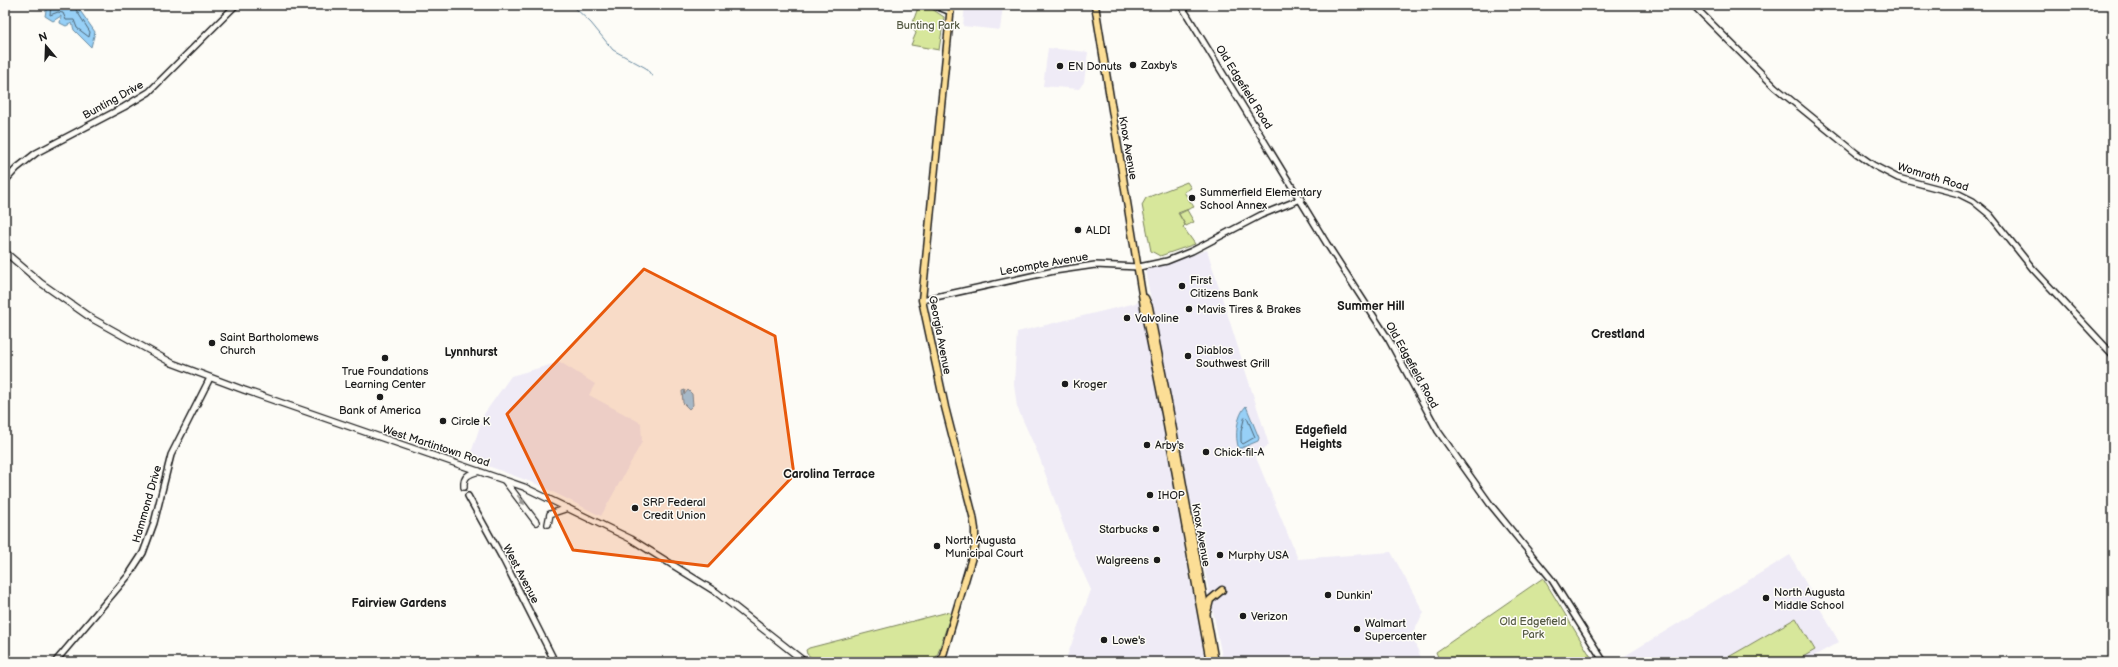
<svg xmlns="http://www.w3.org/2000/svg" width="2118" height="667" viewBox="0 0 2118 667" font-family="'Balsamiq Sans',sans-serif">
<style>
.built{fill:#efebf6}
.green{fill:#d7e79b;stroke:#7a825c}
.water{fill:#97d0f7;stroke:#66889f}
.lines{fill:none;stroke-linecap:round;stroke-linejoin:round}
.shore{stroke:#4d6474;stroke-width:1}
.stream{stroke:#66889f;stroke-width:1}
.tertiary-casing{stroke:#1c1c1c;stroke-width:8}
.secondary-casing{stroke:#1c1c1c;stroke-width:8}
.primary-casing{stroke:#1c1c1c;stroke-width:9}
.tertiary{stroke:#fdfcf7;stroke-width:5}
.secondary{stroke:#fdfcf7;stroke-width:5.5}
.primary{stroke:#fcde96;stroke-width:6}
.oneway{fill:#989794}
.marked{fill:#e8590c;fill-opacity:0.2;stroke:#e8590c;stroke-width:3;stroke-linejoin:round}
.poi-dot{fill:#1c1c1c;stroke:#fdfcf7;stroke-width:1.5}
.labels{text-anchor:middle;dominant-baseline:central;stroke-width:3;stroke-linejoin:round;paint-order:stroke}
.park-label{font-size:11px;fill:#545942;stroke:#fdfcf7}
.poi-label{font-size:11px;fill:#1c1c1c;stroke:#fdfcf7;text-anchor:start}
.street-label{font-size:11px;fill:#1c1c1c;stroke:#fdfcf7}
.neighbourhood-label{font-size:12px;font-weight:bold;fill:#1c1c1c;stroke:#fdfcf7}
</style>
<rect width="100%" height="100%" fill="#fdfcf7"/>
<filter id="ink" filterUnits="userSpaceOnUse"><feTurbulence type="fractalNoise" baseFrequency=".025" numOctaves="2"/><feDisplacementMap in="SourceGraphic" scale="8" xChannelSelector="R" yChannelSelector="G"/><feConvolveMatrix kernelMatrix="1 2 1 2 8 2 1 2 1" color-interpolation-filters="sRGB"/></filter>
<g filter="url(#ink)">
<g class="built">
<path d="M965 5 1003 6 1000 30 963 26Z"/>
<path d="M1048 48 1088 52 1084 82 1079 89 1043 86Z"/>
<path d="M1207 250 1269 445 1255 455 1298 559 1391 552 1424 613 1411 635 1423 662H1223L1145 270Z"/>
<path d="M1140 302 1205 662H1065L1091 590 1070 544 1039 456 1017 407 1014 384 1017 332Z"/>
<path d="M560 362 595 384 589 395 641 423 642 442 601 516 539 485 469 459 484 414 511 376Z"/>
<path d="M1790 555 1839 642 1803 662H1615Z"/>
</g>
<g class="green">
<path d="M919 5H926L944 17 939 50 911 45 916 33 911 27Z"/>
<path d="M1187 182 1191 188 1184 192 1194 207 1178 213 1185 225 1183 227 1195 244 1160 256 1151 251 1142 205 1146 198Z"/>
<path d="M1187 210 1194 222 1186 226 1179 214Z"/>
<path d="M1543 578 1594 662H1440L1436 652Z"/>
<path d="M948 612 951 614 935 662H817L807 654 806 650 809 648Z"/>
<path d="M1796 618 1815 650 1794 662H1720Z"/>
</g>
<g class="water">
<path d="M47 5H76L95 32 91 47 74 30 72 23 66 26 60 23 61 16 53 21 45 16Z"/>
<path d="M685 390 684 395 688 390 692 394 693 405 689 409 683 403 682 391Z"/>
<path d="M1246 406 1259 438 1258 441 1239 449C1234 437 1237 415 1246 406Z"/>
</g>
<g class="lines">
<g class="shore">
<path d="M51 5 50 15 58 12 63 13 66 20H74L77 28 89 37 90 32 73 5"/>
<path d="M1245 417 1247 418 1255 437 1243 444 1241 442V432Z"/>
</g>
<path class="stream" d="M572 5 591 23 613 50 646 68 652 76"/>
<defs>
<g id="tertiary">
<path d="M933 5 951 12"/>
<path d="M1181 5 1327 244 1389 340 1438 431 1490 504 1552 580 1604 662"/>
<path d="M1693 5 1775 87 1856 153 1873 165 1898 178 1959 194 1973 201 1990 215 2033 269 2113 355"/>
<path d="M5 181 17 168 36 153 124 107 149 92 236 5"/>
<path d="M922 300 1054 271 1095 265 1139 267 1167 261 1192 251 1261 215 1301 199"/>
<path d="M468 496 504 561 555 662"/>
<path d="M55 662 128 576 143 553 154 523 171 455 210 378"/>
</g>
<g id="secondary">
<path d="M5 252 41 283 91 318 172 363 244 390 524 487 631 539 716 592 805 662"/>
<path d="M505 481 536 522"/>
<path d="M464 487C463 476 469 474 479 471"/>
<path d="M548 524 550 514 568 508"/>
</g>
<g id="primary">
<path d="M1095 5 1146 319 1165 414 1210 662"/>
<path d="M1145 298 1149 307 1170 413 1215 662"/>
<path d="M1207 612 1210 600 1222 590"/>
<path d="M941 662 975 547V529L973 516 945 407 922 300 951 5"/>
</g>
</defs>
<use href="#tertiary" class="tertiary-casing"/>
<use href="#secondary" class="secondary-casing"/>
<use href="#primary" class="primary-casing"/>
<use href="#tertiary" class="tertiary"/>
<use href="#secondary" class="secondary"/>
<use href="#primary" class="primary"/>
</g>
<defs><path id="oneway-solid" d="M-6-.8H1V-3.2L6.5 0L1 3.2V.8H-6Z"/></defs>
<use class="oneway" href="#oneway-solid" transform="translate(521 500) rotate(53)"/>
</g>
<path class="marked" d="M644 269 775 336 794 475 708 566 573 550 507 414Z"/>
<g class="poi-dot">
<circle cx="1133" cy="65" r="4"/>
<circle cx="1060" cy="66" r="4"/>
<circle cx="1192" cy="198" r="4"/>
<circle cx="1078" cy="230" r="4"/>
<circle cx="1182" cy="286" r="4"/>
<circle cx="1189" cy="309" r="4"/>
<circle cx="1127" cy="318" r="4"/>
<circle cx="212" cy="343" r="4"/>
<circle cx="1188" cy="356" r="4"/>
<circle cx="385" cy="358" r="4"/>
<circle cx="1065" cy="384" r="4"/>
<circle cx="380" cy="397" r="4"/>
<circle cx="443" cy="421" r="4"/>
<circle cx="1147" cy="445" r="4"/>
<circle cx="1206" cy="452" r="4"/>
<circle cx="1150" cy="495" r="4"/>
<circle cx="635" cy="508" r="4"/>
<circle cx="1156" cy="529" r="4"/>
<circle cx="937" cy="546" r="4"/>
<circle cx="1220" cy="555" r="4"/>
<circle cx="1157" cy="560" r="4"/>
<circle cx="1328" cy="595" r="4"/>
<circle cx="1766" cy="598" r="4"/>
<circle cx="1243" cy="616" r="4"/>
<circle cx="1357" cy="629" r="4"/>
<circle cx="1104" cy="640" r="4"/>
</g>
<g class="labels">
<g class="park-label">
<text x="928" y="25">Bunting Park</text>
<text x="1533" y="621">Old Edgefield<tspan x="1533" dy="13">Park</tspan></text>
</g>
<g class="poi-label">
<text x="1141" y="65">Zaxby's</text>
<text x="1068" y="66">EN Donuts</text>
<text x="1200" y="192">Summerfield Elementary<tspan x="1200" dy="13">School Annex</tspan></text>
<text x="1086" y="230">ALDI</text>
<text x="1190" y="280">First<tspan x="1190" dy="13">Citizens Bank</tspan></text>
<text x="1197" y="309">Mavis Tires &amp; Brakes</text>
<text x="1135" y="318">Valvoline</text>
<text x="220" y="337">Saint Bartholomews<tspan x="220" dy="13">Church</tspan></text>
<text x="1196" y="350">Diablos<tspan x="1196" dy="13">Southwest Grill</tspan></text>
<text x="385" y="371" text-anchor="middle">True Foundations<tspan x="385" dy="13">Learning Center</tspan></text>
<text x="1073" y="384">Kroger</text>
<text x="380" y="410" text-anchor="middle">Bank of America</text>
<text x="451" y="421">Circle K</text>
<text x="1155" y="445">Arby's</text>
<text x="1214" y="452">Chick-fil-A</text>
<text x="1158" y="495">IHOP</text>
<text x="643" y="502">SRP Federal<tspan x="643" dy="13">Credit Union</tspan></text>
<text x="1148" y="529" text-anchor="end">Starbucks</text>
<text x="945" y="540">North Augusta<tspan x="945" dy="13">Municipal Court</tspan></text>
<text x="1228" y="555">Murphy USA</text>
<text x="1149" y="560" text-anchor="end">Walgreens</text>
<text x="1774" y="592">North Augusta<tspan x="1774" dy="13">Middle School</tspan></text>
<text x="1336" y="595">Dunkin'</text>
<text x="1251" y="616">Verizon</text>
<text x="1365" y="623">Walmart<tspan x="1365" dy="13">Supercenter</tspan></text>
<text x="1112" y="640">Lowe's</text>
</g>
<g class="street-label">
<text transform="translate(1244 87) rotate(58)">Old Edgefield Road</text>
<text transform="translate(113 100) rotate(-29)">Bunting Drive</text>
<text transform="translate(1128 148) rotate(80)">Knox Avenue</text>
<text transform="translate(1933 177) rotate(17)">Womrath Road</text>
<text transform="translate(1044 264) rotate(-10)">Lecompte Avenue</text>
<text transform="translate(940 335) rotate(79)">Georgia Avenue</text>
<text transform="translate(1412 365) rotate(61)">Old Edgefield Road</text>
<text transform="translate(436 446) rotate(18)">West Martintown Road</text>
<text transform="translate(147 504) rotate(-74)">Hammond Drive</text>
<text transform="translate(1201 535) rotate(80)">Knox Avenue</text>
<text transform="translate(521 574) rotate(62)">West Avenue</text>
</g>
<g class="neighbourhood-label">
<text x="1371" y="306">Summer Hill</text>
<text x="1618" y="334">Crestland</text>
<text x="471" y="352">Lynnhurst</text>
<text x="1321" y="430">Edgefield<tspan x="1321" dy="14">Heights</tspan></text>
<text x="829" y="474">Carolina Terrace</text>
<text x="399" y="603">Fairview Gardens</text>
</g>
</g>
<rect width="2118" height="667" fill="none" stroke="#fdfcf7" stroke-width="20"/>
<rect x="10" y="10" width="2098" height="647" fill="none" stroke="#1c1c1c" stroke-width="1.5" filter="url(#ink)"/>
<g transform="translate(46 46) rotate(341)" stroke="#fdfcf7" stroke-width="3" paint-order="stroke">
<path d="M0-3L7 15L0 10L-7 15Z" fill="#1c1c1c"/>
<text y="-6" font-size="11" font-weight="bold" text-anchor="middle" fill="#1c1c1c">N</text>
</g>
</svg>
